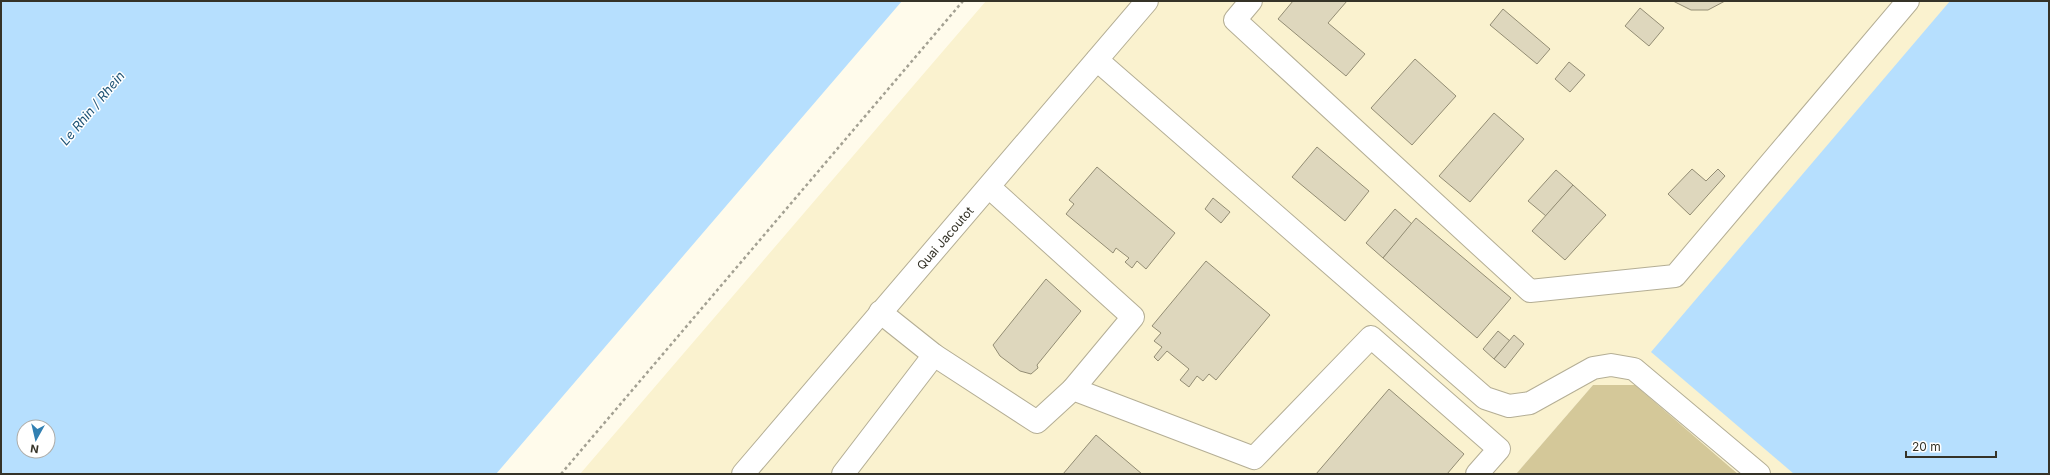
<svg xmlns="http://www.w3.org/2000/svg" width="2050" height="475" viewBox="0 0 2050 475" font-family="Inter,sans-serif">
<style>
.built{fill:#faf2cf}
.green{fill:#d4c899}
.water{fill:#b6dffe;fill-rule:evenodd}
.building{fill:#ded7bd;stroke:#938d74}
.lines{fill:none;stroke-linecap:round;stroke-linejoin:round}
.minor-casing{stroke:#b4ae95;stroke-width:24}
.path{stroke:#a3a092;stroke-width:2.5;stroke-dasharray:3 3;stroke-linecap:butt}
.minor{stroke:#fff;stroke-width:22}
.labels{text-anchor:middle;dominant-baseline:central;stroke-width:3;stroke-linejoin:round;paint-order:stroke}
.street-label{font-size:12px;fill:#353328;stroke:#fff}
.water-label{font-size:13px;font-style:italic;fill:#215577;stroke:#fff}
</style>
<rect width="100%" height="100%" fill="#fffbeb"/>
<path class="built" d="M986 1H2049V474H1738L1635 385H1593L1516 474H580Z"/>
<path class="green" d="M1593 385H1635L1738 474H1516Z"/>
<g class="water">
<path d="M1 1H902L496 474H1ZM24 427H48V451H24Z"/>
<path d="M1950 1H2049V474H1794L1651 352Z"/>
</g>
<g class="building">
<path d="M1293 1H1347L1328 23 1365 54 1346 76 1278 19Z"/>
<path d="M1673 1H1725L1708 10H1691Z"/>
<path d="M1640 8 1664 28 1649 46 1625 26Z"/>
<path d="M1503 9 1550 49 1537 64 1490 25Z"/>
<path d="M1415 59 1456 96 1412 145 1371 108Z"/>
<path d="M1569 62 1585 75 1570 92 1555 79Z"/>
<path d="M1494 113 1524 139 1470 202 1439 176Z"/>
<path d="M1317 147 1369 191 1345 221 1292 177Z"/>
<path d="M1097 167 1175 233 1146 269 1137 261 1132 268 1125 262 1129 258 1116 248 1113 253 1066 214 1074 204 1069 200Z"/>
<path d="M1692 169 1706 181 1718 169 1725 176 1690 215 1668 194Z"/>
<path d="M1556 170 1573 185 1546 216 1528 201Z"/>
<path d="M1573 185 1606 215 1565 260 1532 231Z"/>
<path d="M1213 198 1230 212 1221 223 1205 209Z"/>
<path d="M1395 209 1412 224 1383 258 1366 243Z"/>
<path d="M1416 218 1511 298 1477 338 1383 258Z"/>
<path d="M1206 261 1270 315 1216 380 1209 374 1203 381 1197 376 1189 387 1180 380 1189 369 1167 351 1158 361 1154 357 1162 347 1154 341 1161 333 1152 326Z"/>
<path d="M1046 279 1081 311 1037 365 1038 368 1031 374 1020 371 1000 356 993 345Z"/>
<path d="M1498 331 1510 341 1494 359 1483 349Z"/>
<path d="M1514 335 1524 344 1505 368 1494 359Z"/>
<path d="M1389 389 1464 454 1447 474H1316Z"/>
<path d="M1096 435 1142 474H1063Z"/>
</g>
<g class="lines">
<defs>
<g id="minor">
<path d="M1251 1 1235 20 1530 291 1675 276 1908 1"/>
<path d="M1097 60 1485 398 1509 406 1530 403 1593 368 1611 365 1634 369 1759 474"/>
<path d="M989 187 1133 317 1073 389"/>
<path d="M880 312 934 355 1037 422 1073 389 1254 458 1371 337 1499 449 1477 474"/>
<path d="M743 474 1147 1"/>
<path d="M843 474 934 355"/>
</g>
</defs>
<use href="#minor" class="minor-casing"/>
<path class="path" d="M561 474 963 1"/>
<use href="#minor" class="minor"/>
</g>
<g class="labels">
<g class="street-label">
<text transform="translate(945 238) rotate(-49)">Quai Jacoutot</text>
</g>
<g class="water-label">
<text transform="translate(92 108) rotate(-50)">Le Rhin / Rhein</text>
</g>
</g>
<rect width="2050" height="475" fill="none" stroke="#353328" stroke-width="4"/>
<g transform="translate(36 439) rotate(188)"><circle r="19" fill="#ffffff" stroke="#aeada9"/>
<path d="M0-3L7 15L0 10L-7 15Z" fill="#3280b2"/>
<text y="-6" font-size="11" font-weight="bold" text-anchor="middle" fill="#353328">N</text>
</g>
<path d="M1906 451v6h90v-6" fill="none" stroke="#353328" stroke-width="2"/>
<text x="1912" y="451" font-size="12" fill="#353328" stroke="#ffffff" stroke-width="3" paint-order="stroke">20 m</text>
</svg>
